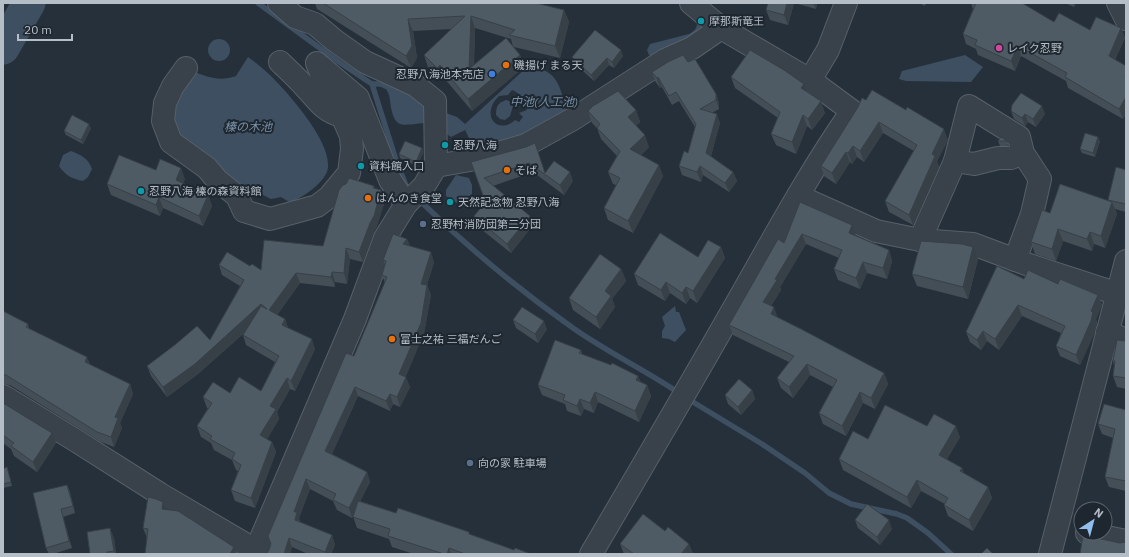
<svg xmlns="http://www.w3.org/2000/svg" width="1129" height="557" viewBox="0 0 1129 557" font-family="'IBM Plex Sans','Noto Sans JP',sans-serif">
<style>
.water{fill:#3d4f61;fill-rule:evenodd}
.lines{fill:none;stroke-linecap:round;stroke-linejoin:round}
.stream{stroke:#3d4f61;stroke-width:5.5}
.river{stroke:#3d4f61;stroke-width:33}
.minor-casing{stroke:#576069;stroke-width:24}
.minor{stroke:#39424b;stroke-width:22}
.wall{fill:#434e57;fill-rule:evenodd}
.shaded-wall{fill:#374047}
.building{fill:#4e5b65;stroke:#374047}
.culture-dot{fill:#0f9aa8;stroke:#1e2730;stroke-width:1.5}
.hotel-dot{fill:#d1479c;stroke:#1e2730;stroke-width:1.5}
.food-dot{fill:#e8710a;stroke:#1e2730;stroke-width:1.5}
.shop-dot{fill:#3f7fe0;stroke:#1e2730;stroke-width:1.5}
.service-dot{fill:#5c6f8a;stroke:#1e2730;stroke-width:1.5}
.labels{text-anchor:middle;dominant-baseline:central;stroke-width:4;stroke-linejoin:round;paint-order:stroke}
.poi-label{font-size:11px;fill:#b5bdc6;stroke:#1e2730;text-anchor:start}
.water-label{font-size:12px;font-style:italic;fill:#7990a6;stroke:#1e2730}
</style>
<rect width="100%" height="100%" fill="#26303a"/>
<g class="water">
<path d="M699 22 705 29 654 58 649 55 647 50 650 44 689 34C694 31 697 29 697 23Z"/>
<circle cx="219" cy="50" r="11"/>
<path d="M965 55 983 67 971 82 906 81 899 79 902 71Z"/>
<path d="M248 57C256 63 264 69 271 76 288 93 339 149 326 174 319 187 303 196 291 203L281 197 271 199 259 193 248 194 239 189 171 131 169 106 192 71C208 77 219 82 236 76Z"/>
<path d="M527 67C532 68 538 68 543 70 560 76 563 97 566 112L514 141 483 150 476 145 474 140H470L465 130 451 137 445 133 446 113 457 117 465 124ZM512 90C522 94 524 100 527 110L519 113 523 117 519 122 515 120C504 131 488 125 491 109 492 104 495 100 499 96L508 95Z"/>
<path d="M384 83 426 101V123C420 123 405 126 400 124 391 120 391 103 389 95 387 90 385 88 384 83Z"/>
<path d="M506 100 509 101 513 106 510 116 505 120 500 119 496 115C496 106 498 103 506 100Z"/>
<path d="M71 151C81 155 88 158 92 169L88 177 83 181C72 179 65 175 59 166L63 155Z"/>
<path d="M456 175 469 178 472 185V194L462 202 457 203 446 196V190Z"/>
<path d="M675 306 676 312H679L686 330 675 342 669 339 662 338V331L665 326 662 317Z"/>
</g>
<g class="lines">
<g class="stream">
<path d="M258 3 339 62 372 84 396 160 407 188"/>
<path d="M372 84H381L390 88"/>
<path d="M417 198C465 245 518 289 573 328 607 352 645 370 679 393"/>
<path d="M688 399 762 444 805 473 829 493 851 504 897 514 907 518 928 533 951 554"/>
</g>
<path class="river" d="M3 48 29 3"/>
<defs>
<g id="minor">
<path d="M279 3 295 17 315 24 334 40 365 62 415 85 435 101 436 166"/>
<path d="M691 3 721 28"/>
<path d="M1118 3 1126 19"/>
<path d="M280 62C288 70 297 78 305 87 316 98 323 111 339 115"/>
<path d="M320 66 358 98 390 180 406 204"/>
<path d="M186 68 173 86 165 103 163 121 171 142 207 168 217 180 237 196 244 211 270 219 317 206 329 197 349 173 352 149 351 136 339 109 327 88 317 63"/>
<path d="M810 80 828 50 846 3"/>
<path d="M798 196 876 231 920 240 973 244 1029 265 1118 294"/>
<path d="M920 240 955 161"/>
<path d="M1015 260 1032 214 1040 179 1023 153 1019 137 969 106 955 161 974 164 998 158H1011L1023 153"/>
<path d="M1107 332 1126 340"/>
<path d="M3 396 75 440 160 494 262 554"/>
<path d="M1087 533 1126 541"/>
<path d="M255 554 256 550 355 319 385 238 406 204 424 186 436 166 481 158 526 145 573 119 665 60 692 48 721 28 810 80 852 111C807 175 770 245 731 313 685 394 638 474 591 554"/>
<path d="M1050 554 1126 261"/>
</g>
</defs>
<use href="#minor" class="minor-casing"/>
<use href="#minor" class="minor"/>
</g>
<g class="wall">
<path d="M315 3H536L564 10 569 22 560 58 514 47 520 55 524 67 472 111 444 78 441 80 428 67 424 55 452 29 413 31 417 58 411 68 317 9ZM475 28 511 39 513 47 474 64Z"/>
<path d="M794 3 788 25 770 20 766 10Z"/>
<path d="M794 3H817L816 9Z"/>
<path d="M919 3H926L925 6Z"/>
<path d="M971 3H1022L1054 22 1090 30 1121 28 1125 38 1115 60 1126 66V114L1123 119 1068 88 1066 81 1021 56 1015 71 978 55 976 49 966 44 963 34 973 9Z"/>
<path d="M1065 3H1076L1074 7Z"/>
<path d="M623 56 614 68 609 65 594 81 574 63 572 57Z"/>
<path d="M688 62 716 94 719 103V109L712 113 720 123 711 156 733 172 737 181 729 192 703 175 701 182 682 175 679 166 688 153 695 127 679 101 672 105 662 87 660 88 655 81 652 72Z"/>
<path d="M731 77 806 91 825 113 812 130 807 126 796 154 776 145 771 134 778 118 735 88Z"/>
<path d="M866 100 948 140 937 161 939 167 913 225 889 212 885 201 914 151 883 133 864 162 857 157 852 164 850 162 836 184 824 176 821 166Z"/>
<path d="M636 110 640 122 636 126 649 147 641 155 663 176 633 233 608 220 604 208 616 185 613 184 608 172 617 156 601 139 597 128 592 123 588 111Z"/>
<path d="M1011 111 1045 114 1036 127 1028 122 1025 126 1014 119Z"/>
<path d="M91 128 83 144 66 135 64 131Z"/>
<path d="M998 141H1007L1008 146H1000Z"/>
<path d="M1100 141 1095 157 1082 153 1080 149Z"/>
<path d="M526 147 545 173 573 181 564 195 533 172 493 186 533 225 511 253 477 226 474 216 483 205 482 201 484 198 471 162Z"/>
<path d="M422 148 423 153 417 166 400 158 399 154Z"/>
<path d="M156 170 185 179 183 183 208 195 212 206 203 226 163 208 160 216 111 195 107 184Z"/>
<path d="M1126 170V212L1115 209 1117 214 1105 248 1094 244 1092 251 1063 241 1056 261 1035 254 1031 242 1050 213 1108 201Z"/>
<path d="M374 186 375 189 385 201 377 226 373 234 363 262 350 259 347 284 335 282V287L300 283 277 315 285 319 288 328 315 349 295 391 290 389 277 412 279 419 267 439 272 442 276 452 255 508 235 501 231 490 238 471 236 470 232 460 214 450 211 443 201 437 197 426 208 408H207L203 397 230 393 261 391 275 362 246 345 243 335V334L198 374 167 397 151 376 147 366 210 340 240 286 222 275 219 265 250 266 261 270 323 246Z"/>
<path d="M800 202 856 236 889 250 892 261 887 279 867 273 860 289 838 280 834 269 839 258 806 244 780 287 781 290 771 306 778 318 884 373 888 384 875 409 863 403 846 436 823 424 819 413 833 387 810 375 793 398 781 388 777 378 789 362 733 335 729 325 784 243Z"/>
<path d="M407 239 410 246 434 262 427 285 431 295 424 333 405 377 410 387 400 407 393 404 390 411 358 396 332 454 367 472 370 482 360 501 396 513 470 534 514 550 531 554H414L392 547 389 539 357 528 353 516 352 518 337 510 333 501 310 489 299 518 300 522 332 535 335 545 331 554H308L292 547 290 554H266L269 550 271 545 268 536 354 356 385 283 382 275 385 265 383 260Z"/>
<path d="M721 247 725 258 697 303 690 298 686 304 670 293 665 301 638 285 634 274 698 257Z"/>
<path d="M978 259 968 299 917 286 912 274Z"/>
<path d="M621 269 626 281 612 299 615 307 600 329 573 310 569 298Z"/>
<path d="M1024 279 1058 284 1098 295 1102 305 1096 319 1097 322 1095 332 1080 365 1060 356 1056 346 1061 333 1022 316 999 350 987 341 981 350 970 342 966 332Z"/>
<path d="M3 311 28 324 29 329 90 365 130 384 133 394 120 423 122 428 114 447 101 442 10 385 3 384Z"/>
<path d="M513 320 547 329 538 343 516 328Z"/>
<path d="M1126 341V389L1117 387 1113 376 1114 366 1113 361Z"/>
<path d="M581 350 582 354 638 376 640 381 647 385 651 396 639 422 598 402 594 413 584 409 581 416 567 411 565 404 542 395 538 385Z"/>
<path d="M752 390 755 399 741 415 728 404 725 395Z"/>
<path d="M3 403 56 443 37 472 14 456 11 449 3 443Z"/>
<path d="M1126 410V491L1109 487 1105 477 1113 438 1102 434 1098 424Z"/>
<path d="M927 426 960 437 947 459 962 468 964 473 988 487 992 498 973 531 948 516 944 505 945 504 921 491 911 508 843 470 839 459 868 439Z"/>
<path d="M7 467 12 486 3 488V469Z"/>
<path d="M67 485 70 492 75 513 63 517 72 548 53 554H49L46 548Z"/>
<path d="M165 509 147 538 143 528Z"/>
<path d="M855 520 892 529 880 545 858 528Z"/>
<path d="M114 538 116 554H90Z"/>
<path d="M620 544H689L693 554H624Z"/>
</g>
<g class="shaded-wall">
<path d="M787 3H794L788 25 784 15Z"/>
<path d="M813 3H817L816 9Z"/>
<path d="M1073 3H1076L1074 7Z"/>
<path d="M564 10 569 22 560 58 555 46Z"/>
<path d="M471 16 475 28 473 81 469 69Z"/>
<path d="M408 19 413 31 417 58 411 68 406 56Z"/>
<path d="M1121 28 1125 38 1112 66 1109 56Z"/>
<path d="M1018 46 1021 56 1015 71 1011 61Z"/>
<path d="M621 50 623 56 614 68 612 62Z"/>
<path d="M520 55 524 67 472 111 468 99Z"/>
<path d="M607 58 609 65 594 81 591 75Z"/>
<path d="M440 65 444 78 441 80 437 68Z"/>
<path d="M658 77 662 87 660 88 657 78Z"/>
<path d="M804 84 808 95 801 88Z"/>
<path d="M716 94 719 103V109L716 100Z"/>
<path d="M1126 97V114L1123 119 1119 109Z"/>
<path d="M821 101 825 113 812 130 808 119Z"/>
<path d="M1042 106 1045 114 1036 127 1033 119Z"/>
<path d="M636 110 640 122 633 129 628 117Z"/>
<path d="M717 114 720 123 709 162 706 153Z"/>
<path d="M1025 114 1028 122 1025 126 1022 118Z"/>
<path d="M803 115 807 126 796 154 792 142Z"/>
<path d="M879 122 883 133 864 162 860 151Z"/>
<path d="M89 124 91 128 83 144 81 140Z"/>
<path d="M944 129 948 140 937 161 939 167 913 225 909 215 932 154Z"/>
<path d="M645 135 649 147 634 161 630 149Z"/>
<path d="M1098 137 1100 141 1095 157 1093 153Z"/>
<path d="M853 146 857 157 852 164 848 153Z"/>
<path d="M422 148 423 153 417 166 416 162Z"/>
<path d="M846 152 850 162 836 184 832 173Z"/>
<path d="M659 165 663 176 633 233 628 221Z"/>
<path d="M700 166 703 175 701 182 697 172Z"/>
<path d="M181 168 185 179 180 191 176 180Z"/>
<path d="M570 172 573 181 564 195 560 185Z"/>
<path d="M733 172 737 181 729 192 725 183Z"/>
<path d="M381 190 385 201 377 226 373 234 363 262 359 252Z"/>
<path d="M208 195 212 206 203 226 199 216Z"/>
<path d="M159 197 163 208 160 216 156 205Z"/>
<path d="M1112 202 1117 214 1105 248 1101 236Z"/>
<path d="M530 216 533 225 511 253 507 244Z"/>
<path d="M852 225 856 236 849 233Z"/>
<path d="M1058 229 1063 241 1056 261 1052 249Z"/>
<path d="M1090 232 1094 244 1092 251 1087 239Z"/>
<path d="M802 234 806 244 780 287 781 290 767 313 763 302 775 279Z"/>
<path d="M407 239 411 249 403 244Z"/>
<path d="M721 247 725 258 697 303 693 291Z"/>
<path d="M973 247 978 259 968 299 963 287Z"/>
<path d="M346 248 350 259 347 284 344 273Z"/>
<path d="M889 250 892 261 887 279 883 268Z"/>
<path d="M431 252 434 262 427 285 431 295 424 333 403 384 399 374 421 284Z"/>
<path d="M863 262 867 273 860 289 856 278Z"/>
<path d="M621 269 626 281 612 299 615 307 600 329 596 317 605 291Z"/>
<path d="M332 272 335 282V287L331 277Z"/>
<path d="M296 273 300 283 273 321 269 310Z"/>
<path d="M666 282 670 293 665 301 661 290Z"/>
<path d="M686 287 690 298 686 304 682 293Z"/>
<path d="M1098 295 1102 305 1096 319 1097 322 1095 332 1080 365 1076 355 1091 311Z"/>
<path d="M261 304 265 314 198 374 167 397 163 387Z"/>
<path d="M1018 305 1022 316 999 350 995 339Z"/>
<path d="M774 307 778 318 771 314Z"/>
<path d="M285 319 289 330 282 325Z"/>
<path d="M544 321 547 329 538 343 535 334Z"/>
<path d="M983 331 987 341 981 350 977 340Z"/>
<path d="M312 339 315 349 295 391 291 381Z"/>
<path d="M87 357 91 366 85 362Z"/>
<path d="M807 364 810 375 793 398 789 387Z"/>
<path d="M884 373 888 384 875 409 871 398Z"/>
<path d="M638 376 642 387 636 380Z"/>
<path d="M406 377 410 387 400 407 397 397Z"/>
<path d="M287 378 290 389 277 412 279 419 264 445 260 435 270 406Z"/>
<path d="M130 384 133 394 120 423 122 428 114 447 111 437 115 417Z"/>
<path d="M647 385 651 396 639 422 635 411Z"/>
<path d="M355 387 358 396 329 461 325 451Z"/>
<path d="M752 390 755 399 741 415 738 407Z"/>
<path d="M595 392 598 402 594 413 590 403Z"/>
<path d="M860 392 863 403 846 436 842 426Z"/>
<path d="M390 394 393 404 390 411 386 401Z"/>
<path d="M580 399 584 409 581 416 577 406Z"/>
<path d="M956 426 960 437 943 466 939 455Z"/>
<path d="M52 433 56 443 37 472 33 462Z"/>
<path d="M272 442 276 452 255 508 251 498Z"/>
<path d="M962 468 966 478 960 471Z"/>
<path d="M367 472 370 482 352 518 349 508Z"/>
<path d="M306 479 310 489 299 518 300 522 295 520 294 512Z"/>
<path d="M917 480 921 491 911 508 907 497Z"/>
<path d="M67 485 70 492 75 513Z"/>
<path d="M988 487 992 498 973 531 969 520Z"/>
<path d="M163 502 167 512 162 509Z"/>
<path d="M61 509 63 517 72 548 69 541Z"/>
<path d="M889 520 892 529 880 545 877 537Z"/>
<path d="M110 528 114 538 116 554H115L114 551Z"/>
<path d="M332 535 335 545 331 554H325V552Z"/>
<path d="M289 538 292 547 290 554H284Z"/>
<path d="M689 544 693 554H681Z"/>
<path d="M234 547 237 554H230Z"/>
<path d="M449 548 451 554H447Z"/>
</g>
<g class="building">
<path d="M323 3H536L564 10 555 46 509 35 515 30 471 16 469 69 506 38 520 55 468 99 440 65 437 68 424 55 465 16 408 19 412 46 406 56Z"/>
<path d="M768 3H787L784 15 766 10Z"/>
<path d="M976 3H1022L1054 22 1059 13 1090 30 1096 17 1121 28 1109 56 1126 66V74L1125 77 1126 78V97L1119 109 1065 77 1067 73 1018 46 1011 61 975 45 977 40 963 34Z"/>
<path d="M595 30 621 50 612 62 607 58 591 75 572 57Z"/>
<path d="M750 50 784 70 804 84 801 88 821 101 808 119 803 115 792 142 771 134 780 112 731 77Z"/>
<path d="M683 55 688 62 695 59 716 94V100L700 109 717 114 706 153 733 172 725 183 700 166 697 172 679 166 684 151 688 153 696 124 676 92 669 96 658 77 657 78 652 72 668 62Z"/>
<path d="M872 90 906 110 907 107 944 129 932 154 935 156 909 215 885 201 917 145 879 122 860 151 853 146 848 153 846 152 832 173 821 166 858 107 862 98 866 100Z"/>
<path d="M618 91 636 110 628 117 645 135 630 149 659 165 628 221 604 208 620 178 608 172 620 151 597 128 600 124 588 111 593 106Z"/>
<path d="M1021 93 1042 106 1033 119 1025 114 1022 118 1011 111 1012 105Z"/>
<path d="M72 115 89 124 81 140 64 131Z"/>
<path d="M1085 133 1098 137 1093 153 1080 149Z"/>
<path d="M1001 137 1007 141H998Z"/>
<path d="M405 141 422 148 416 162 399 154Z"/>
<path d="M535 143 545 173 554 161 570 172 560 185 529 163 484 178 530 216 507 244 474 216 485 203 482 201 484 198 471 162 526 147Z"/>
<path d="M119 155 156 170 160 159 181 168 176 180 208 195 199 216 159 197 156 205 107 184Z"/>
<path d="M1116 167 1126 170V204L1108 200Z"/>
<path d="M349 178 374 186 373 188 381 190 374 216 370 223 359 252 346 248 344 273 332 272 331 277 296 273 269 310 285 319 282 325 312 339 291 381 287 378 270 406 276 409 260 435 272 442 251 498 231 490 241 465 232 459 235 453 210 439 212 436 197 426 212 403 203 397 213 382 230 393 239 377 261 391 279 356 243 335 261 306 267 309 261 304 195 364 163 387 147 366 176 344 197 326 210 340 244 280 219 265 227 252 250 266 252 264 261 270 264 240 323 246 339 190 343 185 346 184Z"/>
<path d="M1060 184 1112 202 1101 236 1090 232 1087 239 1058 229 1052 249 1031 242 1042 210 1050 213Z"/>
<path d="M800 202 852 225 849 233 889 250 883 268 863 262 856 278 834 269 842 250 802 234 775 279 777 280 763 302 774 307 771 314 801 329 884 373 871 398 860 392 842 426 819 413 837 380 807 364 789 387 777 378 794 356 729 325 778 239 784 243Z"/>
<path d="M660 233 698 257 708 240 721 247 693 291 686 287 682 293 666 282 661 290 634 274Z"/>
<path d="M393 234 407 239 403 244 431 252 421 284 427 285 421 323 399 374 406 377 397 397 390 394 386 401 355 387 325 451 367 472 349 508 333 500 336 494 306 479 294 512H297L295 520 332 535 325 552 289 538 284 554H266L269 550 271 544 268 536 346 353 354 356 387 277 382 275 386 261 383 260Z"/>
<path d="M921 241 962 244 973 247 963 287 912 274Z"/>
<path d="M600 254 621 269 605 291 611 296 596 317 569 298Z"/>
<path d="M997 266 1024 279 1028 270 1058 284 1060 279 1098 295 1091 311 1093 312 1091 321 1076 355 1056 346 1065 326 1018 305 995 339 983 331 977 340 966 332Z"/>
<path d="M522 307 544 321 535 334 513 320Z"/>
<path d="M3 311 28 324 26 327 87 357 85 362 130 384 115 417 118 418 111 437 97 432 6 375H3Z"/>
<path d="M555 340 581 350 579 353 611 365 612 363 638 376 636 380 647 385 635 411 595 392 590 403 580 399 577 406 563 400 565 395 538 385Z"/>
<path d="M1117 340 1126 341V378L1113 376 1115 361H1113Z"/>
<path d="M739 379 752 390 738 407 725 395Z"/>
<path d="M3 403 52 433 33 462 11 446 14 443 3 435Z"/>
<path d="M1104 404 1126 410V481L1105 477 1115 429 1098 424Z"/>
<path d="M885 405 927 426 934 414 956 426 939 455 962 468 960 471 988 487 969 520 944 505 948 498 917 480 907 497 839 459 853 431 868 439Z"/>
<path d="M7 467 11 482 3 484V469Z"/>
<path d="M67 485 73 506 61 509 69 541 46 548 33 493Z"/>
<path d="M148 497 156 499 163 502 162 509 178 511 234 547 230 554H145L148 529 143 528Z"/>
<path d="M358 501 396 513 398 508 469 532V534L514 550 515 548 531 554H465L449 548 447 554H444L388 536 390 529 353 517Z"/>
<path d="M867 504 889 520 877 537 855 520Z"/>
<path d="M643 514 665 531 668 527 689 544 681 554H634L620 544Z"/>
<path d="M110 528 114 551 107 552V554H90L87 532Z"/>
<path d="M1083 535 1120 543 1126 542V554H1080Z"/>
<path d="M987 548 993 554H981Z"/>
</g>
<g class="culture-dot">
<circle cx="701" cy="21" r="4"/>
<circle cx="445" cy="145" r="4"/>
<circle cx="361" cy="166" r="4"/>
<circle cx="141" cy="191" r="4"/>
<circle cx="450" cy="202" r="4"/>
</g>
<circle class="hotel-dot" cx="999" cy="48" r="4"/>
<g class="food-dot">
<circle cx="506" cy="65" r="4"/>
<circle cx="507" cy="170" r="4"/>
<circle cx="368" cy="198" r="4"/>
<circle cx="392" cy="339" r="4"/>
</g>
<circle class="shop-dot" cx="492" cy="74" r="4"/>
<g class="service-dot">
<circle cx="423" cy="224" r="4"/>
<circle cx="470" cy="463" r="4"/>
</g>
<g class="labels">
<g class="poi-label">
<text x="709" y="21">摩那斯竜王</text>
<text x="1007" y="48">レイク忍野</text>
<text x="514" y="65">磯揚げ まる天</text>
<text x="484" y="74" text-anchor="end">忍野八海池本売店</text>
<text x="453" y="145">忍野八海</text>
<text x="369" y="166">資料館入口</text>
<text x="515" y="170">そば</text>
<text x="149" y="191">忍野八海 榛の森資料館</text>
<text x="376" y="198">はんのき食堂</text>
<text x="458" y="202">天然記念物 忍野八海</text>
<text x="431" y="224">忍野村消防団第二分団</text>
<text x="400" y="339">富士之祐 三福だんご</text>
<text x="478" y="463">向の家 駐車場</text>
</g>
<g class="water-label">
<text x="544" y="101">中池(人工池)</text>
<text x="248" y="126">榛の木池</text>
</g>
</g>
<rect width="1129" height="557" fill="none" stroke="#b5bdc6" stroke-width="8"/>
<g transform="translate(1093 521) rotate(36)"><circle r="19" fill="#1e2730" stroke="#5a636c"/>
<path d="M0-3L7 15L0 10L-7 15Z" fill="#93bded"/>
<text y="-6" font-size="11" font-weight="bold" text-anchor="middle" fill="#b5bdc6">N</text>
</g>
<path d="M18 34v6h54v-6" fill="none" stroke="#b5bdc6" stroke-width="2"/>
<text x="24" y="34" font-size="12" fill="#b5bdc6" stroke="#1e2730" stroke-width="3" paint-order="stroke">20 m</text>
</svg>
